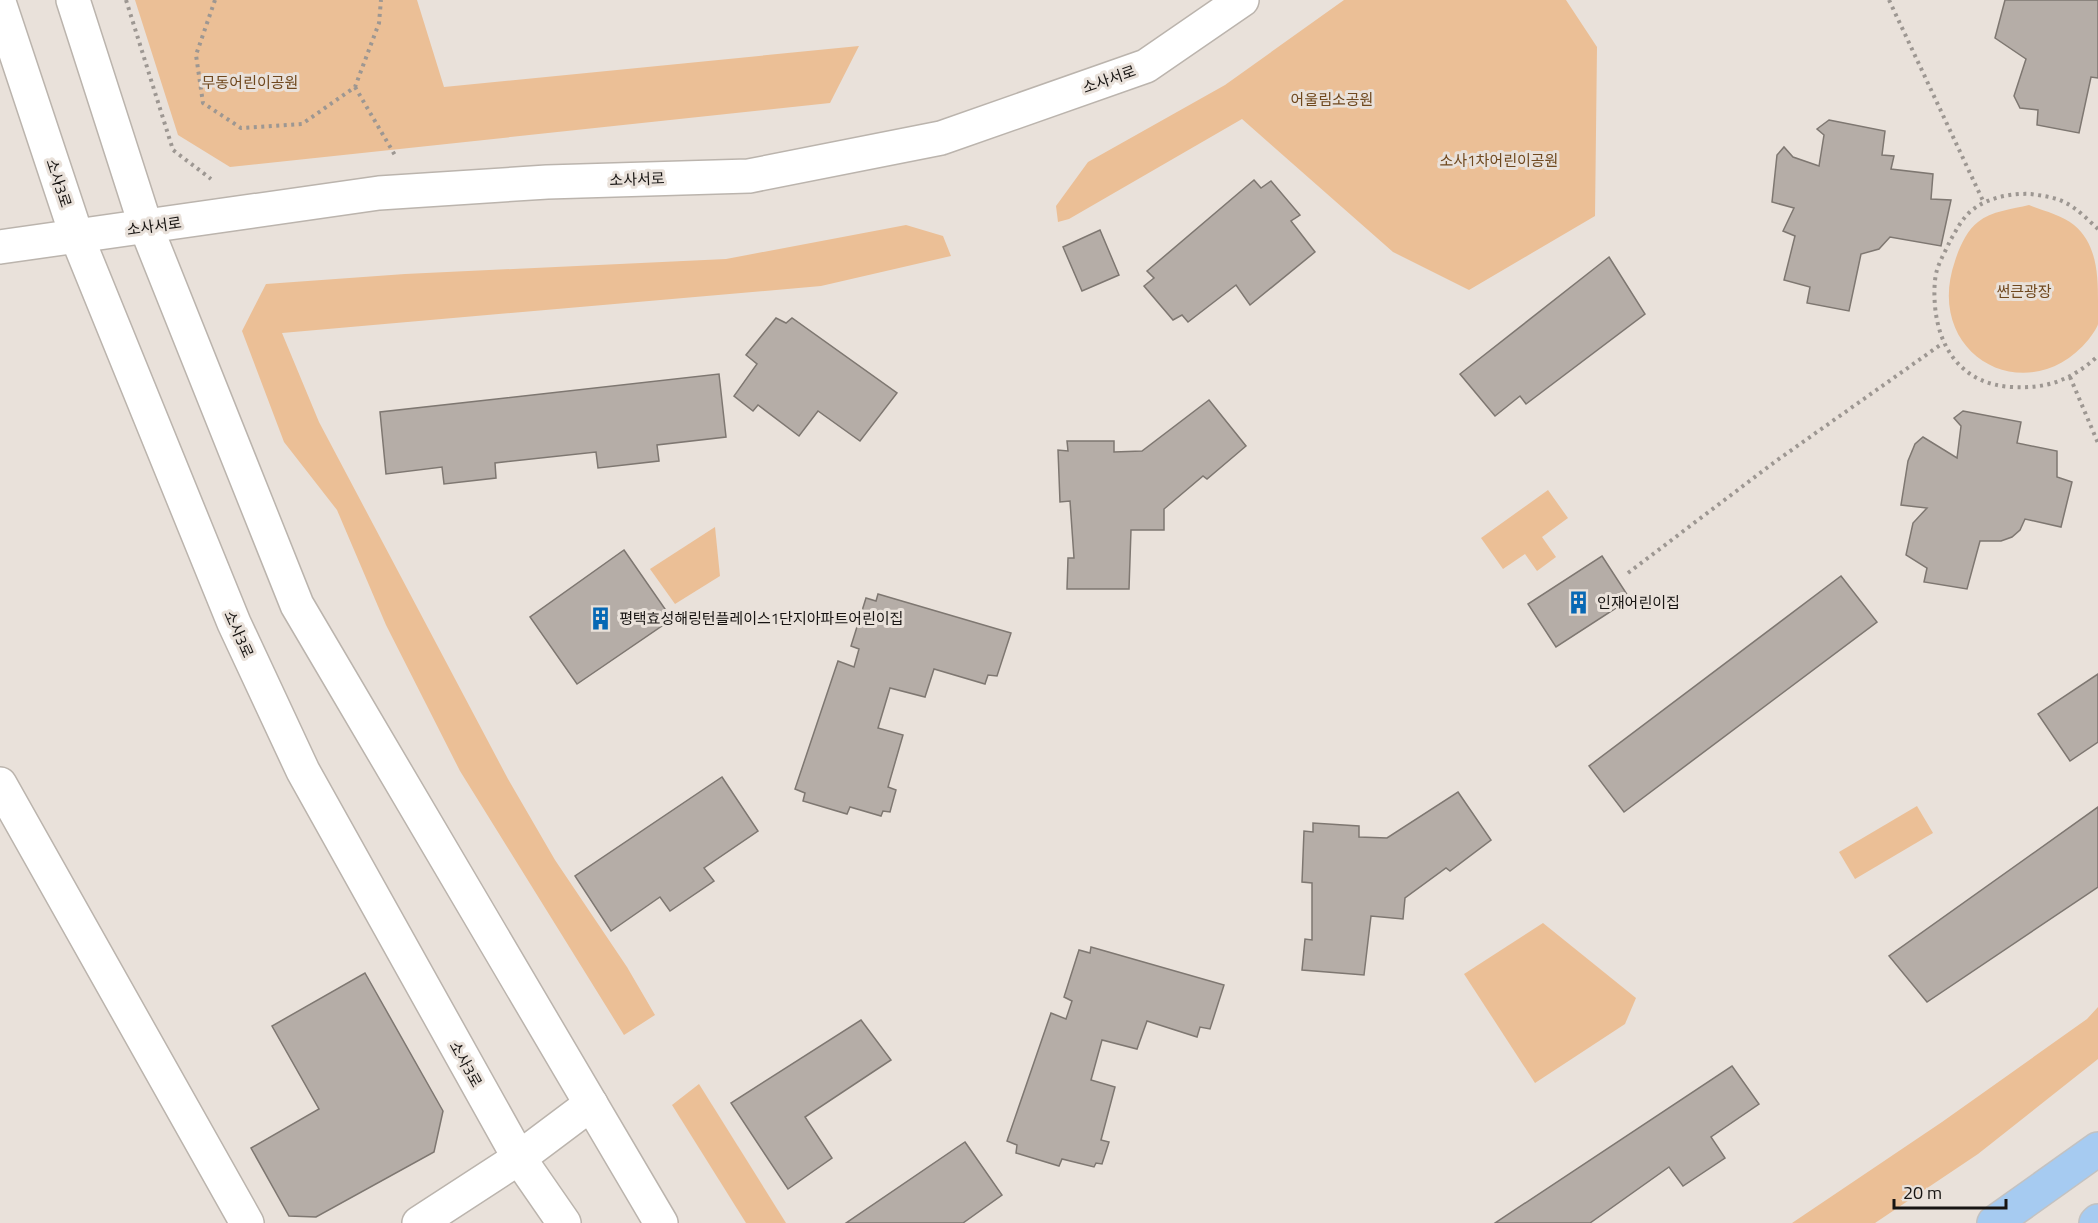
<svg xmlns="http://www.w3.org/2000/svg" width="2098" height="1223" viewBox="0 0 2098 1223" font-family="'Titillium Web','Noto Sans KR',sans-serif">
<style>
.green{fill:#ebbf96}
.building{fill:#b5ada7;stroke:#7e7771;stroke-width:1.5}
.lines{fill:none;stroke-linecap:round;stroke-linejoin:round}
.minor-casing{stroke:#bbb4ad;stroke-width:36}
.tertiary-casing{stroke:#bbb4ad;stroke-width:36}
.primary-casing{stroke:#c3c2c1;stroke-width:36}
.path{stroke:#9d9792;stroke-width:4;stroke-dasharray:3 4.5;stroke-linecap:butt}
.minor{stroke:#fff;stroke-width:33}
.tertiary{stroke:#fff;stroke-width:33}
.primary{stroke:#a6cbf1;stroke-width:33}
.labels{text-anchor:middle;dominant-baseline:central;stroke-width:6;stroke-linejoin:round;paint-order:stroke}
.street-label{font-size:15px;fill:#171412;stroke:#e9e1da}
.park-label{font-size:15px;fill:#6f481e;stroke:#e9e1da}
.poi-label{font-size:15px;fill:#171412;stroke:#e9e1da;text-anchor:start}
</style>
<rect width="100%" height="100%" fill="#e9e1da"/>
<g class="green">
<path d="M135 0H417L444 87 859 46 830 103 230 167 178 135Z"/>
<path d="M1344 0H1566L1597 47 1595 216 1469 290 1393 252 1242 119 1069 219 1058 222 1056 206 1088 162 1225 85Z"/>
<path d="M2029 205C2044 211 2062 215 2074 225 2097 244 2098 275 2098 301 2098 308 2098 317 2098 324 2097 328 2092 335 2089 339 2029 413 1922 356 1955 261 1959 248 1967 230 1978 222 1991 211 2013 209 2029 205Z"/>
<path d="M906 225 943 236 951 256 821 286 282 333 319 422 508 779 555 860 627 967 655 1015 624 1035 460 771 386 625 337 510 284 442 242 331 266 284 405 274 726 259Z"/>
<path d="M1548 490 1568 518 1542 537 1556 557 1537 571 1525 554 1503 569 1481 538Z"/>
<path d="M715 527 720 576 675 604 650 569Z"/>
<path d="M1917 806 1933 833 1855 879 1839 852Z"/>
<path d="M1543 923 1636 998 1625 1024 1535 1083 1464 974Z"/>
<path d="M2098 1007V1059L1978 1154 1875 1223H1792L1942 1122 2087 1019Z"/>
<path d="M699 1084 786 1223H746L672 1105Z"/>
</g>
<g class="building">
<path d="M2005 0H2098V78L2091 77 2079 133 2037 125 2038 110 2020 108 2014 96 2026 59 1995 38Z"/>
<path d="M1829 120 1885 131 1882 155 1894 156 1891 169 1933 174 1931 199 1951 200 1941 246 1890 237 1879 249 1861 254 1849 311 1807 303 1810 287 1784 280 1795 236 1783 231 1794 208 1772 202 1777 155 1784 147 1793 157 1819 166 1824 135 1817 129Z"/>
<path d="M1254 180 1261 188 1271 181 1300 215 1291 221 1315 252 1250 305 1236 285 1188 322 1182 315 1173 320 1144 286 1154 278 1147 271Z"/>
<path d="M1100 230 1119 275 1082 291 1063 247Z"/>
<path d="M1609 257 1645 314 1526 404 1520 396 1495 416 1460 374Z"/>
<path d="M776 318 786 323 792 318 897 393 860 441 818 411 799 436 758 405 753 411 734 396 757 364 746 355Z"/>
<path d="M719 374 726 437 657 445 659 461 598 468 596 452 495 463 496 478 444 484 442 467 386 474 380 412Z"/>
<path d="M1209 400 1246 446 1207 479 1203 476 1164 509V530H1131L1129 589H1067L1068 558H1074L1070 501 1060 502 1058 450 1068 451 1067 441H1114V452L1142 451Z"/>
<path d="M1963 411 2021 422 2017 443 2057 451V477L2072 482 2061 527 2025 519 2020 530 2012 537 2001 541H1980L1967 589 1924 582 1927 568 1906 555 1913 523 1927 508 1901 505 1908 461 1915 444 1923 437 1957 458 1961 426 1954 418Z"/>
<path d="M624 550 672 619 577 684 530 617Z"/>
<path d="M1602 556 1630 599 1556 647 1528 604Z"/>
<path d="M1841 576 1877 622 1624 812 1589 766Z"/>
<path d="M878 594 1011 633 997 676 988 675 985 684 934 669 925 697 890 688 878 728 903 735 888 787 896 790 890 812 883 811 881 816 850 807 847 814 803 801 805 793 795 789 838 661 854 667 859 649 851 646 866 598 876 601Z"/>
<path d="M2098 674V742L2070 761 2038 714Z"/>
<path d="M722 777 758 831 704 868 714 881 670 911 660 897 611 931 575 876Z"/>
<path d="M1458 792 1491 840 1450 871 1446 868 1405 898 1403 919 1371 916 1364 975 1302 970 1305 939 1312 940V883L1302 882 1304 831 1313 832V823L1359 826V837L1387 838Z"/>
<path d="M2098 807V887L1927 1002 1889 956Z"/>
<path d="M1091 947 1224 985 1210 1029 1200 1027 1197 1037 1147 1021 1137 1049 1102 1040 1091 1080 1115 1087 1101 1140 1109 1142 1102 1164 1096 1163 1094 1167 1062 1159 1059 1166 1016 1153 1017 1145 1007 1141 1051 1013 1066 1019 1072 1001 1064 997 1079 950 1090 953Z"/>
<path d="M365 973 443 1111 434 1152 316 1217 289 1216 251 1148 319 1109 272 1026Z"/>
<path d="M861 1020 891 1060 805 1117 832 1158 788 1189 731 1103Z"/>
<path d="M1732 1066 1759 1104 1711 1137 1725 1158 1683 1186 1669 1167 1590 1223H1495Z"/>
<path d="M965 1142 1002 1195 963 1223H846Z"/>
</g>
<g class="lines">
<defs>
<g id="minor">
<path d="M0 784 247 1223"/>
<path d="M419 1223 519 1158 591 1104"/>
</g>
<g id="tertiary">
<path d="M73 0 146 227 297 605 661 1223"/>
<path d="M0 5 77 237 234 623 303 771 519 1158 564 1223"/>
<path d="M0 247 379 193 547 182 749 176 941 138 1146 66 1242 0"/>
</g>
<g id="primary">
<path d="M1994 1223 2098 1149"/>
<path d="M2096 1223 2098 1221"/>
</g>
</defs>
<use href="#minor" class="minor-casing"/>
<use href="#tertiary" class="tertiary-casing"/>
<use href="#primary" class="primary-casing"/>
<g class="path">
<path d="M126 0 173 150 211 179"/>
<path d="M215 0 196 55 203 103 241 128 302 124 355 87 379 23 381 0"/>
<path d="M1889 0 1984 203"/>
<path d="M355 87 396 157"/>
<path d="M2098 229C2088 220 2078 209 2066 203 2055 197 2043 196 2031 194 2013 193 1990 197 1975 208 1963 216 1957 229 1950 241 1946 250 1940 260 1937 270 1934 280 1934 295 1935 306 1939 351 1964 384 2011 387 2048 389 2071 380 2098 356"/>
<path d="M2070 377 2098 443"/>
<path d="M1628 573 1776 461 1943 343"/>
</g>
<use href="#minor" class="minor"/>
<use href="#tertiary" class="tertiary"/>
<use href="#primary" class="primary"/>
</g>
<defs>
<symbol id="building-bare" viewBox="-9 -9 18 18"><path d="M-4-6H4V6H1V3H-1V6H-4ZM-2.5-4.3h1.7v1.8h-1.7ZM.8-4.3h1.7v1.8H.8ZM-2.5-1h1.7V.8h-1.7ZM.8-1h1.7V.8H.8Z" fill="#0768b4" stroke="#e9e1da" stroke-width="2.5" paint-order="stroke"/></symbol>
</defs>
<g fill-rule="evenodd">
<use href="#building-bare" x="1562" y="586" width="33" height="33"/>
<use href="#building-bare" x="584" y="602" width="33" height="33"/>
</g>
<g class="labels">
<g class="street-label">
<text transform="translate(1109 79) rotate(-19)">소사서로</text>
<text transform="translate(637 179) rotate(-2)">소사서로</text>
<text transform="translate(59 183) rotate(72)">소사3로</text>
<text transform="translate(154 226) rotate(-8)">소사서로</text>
<text transform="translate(239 634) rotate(66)">소사3로</text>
<text transform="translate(466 1064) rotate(61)">소사3로</text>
</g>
<g class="park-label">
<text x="250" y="82">무동어린이공원</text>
<text x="1332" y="99">어울림소공원</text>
<text x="1499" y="160">소사1차어린이공원</text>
<text x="2024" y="291">썬큰광장</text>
</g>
<g class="poi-label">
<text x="1597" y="602">인재어린이집</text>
<text x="619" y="618">평택효성해링턴플레이스1단지아파트어린이집</text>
</g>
</g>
<path d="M1894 1199v9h112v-9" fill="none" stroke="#171412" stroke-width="3"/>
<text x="1903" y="1199" font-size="18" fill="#171412" stroke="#e9e1da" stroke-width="4.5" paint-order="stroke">20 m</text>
</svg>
